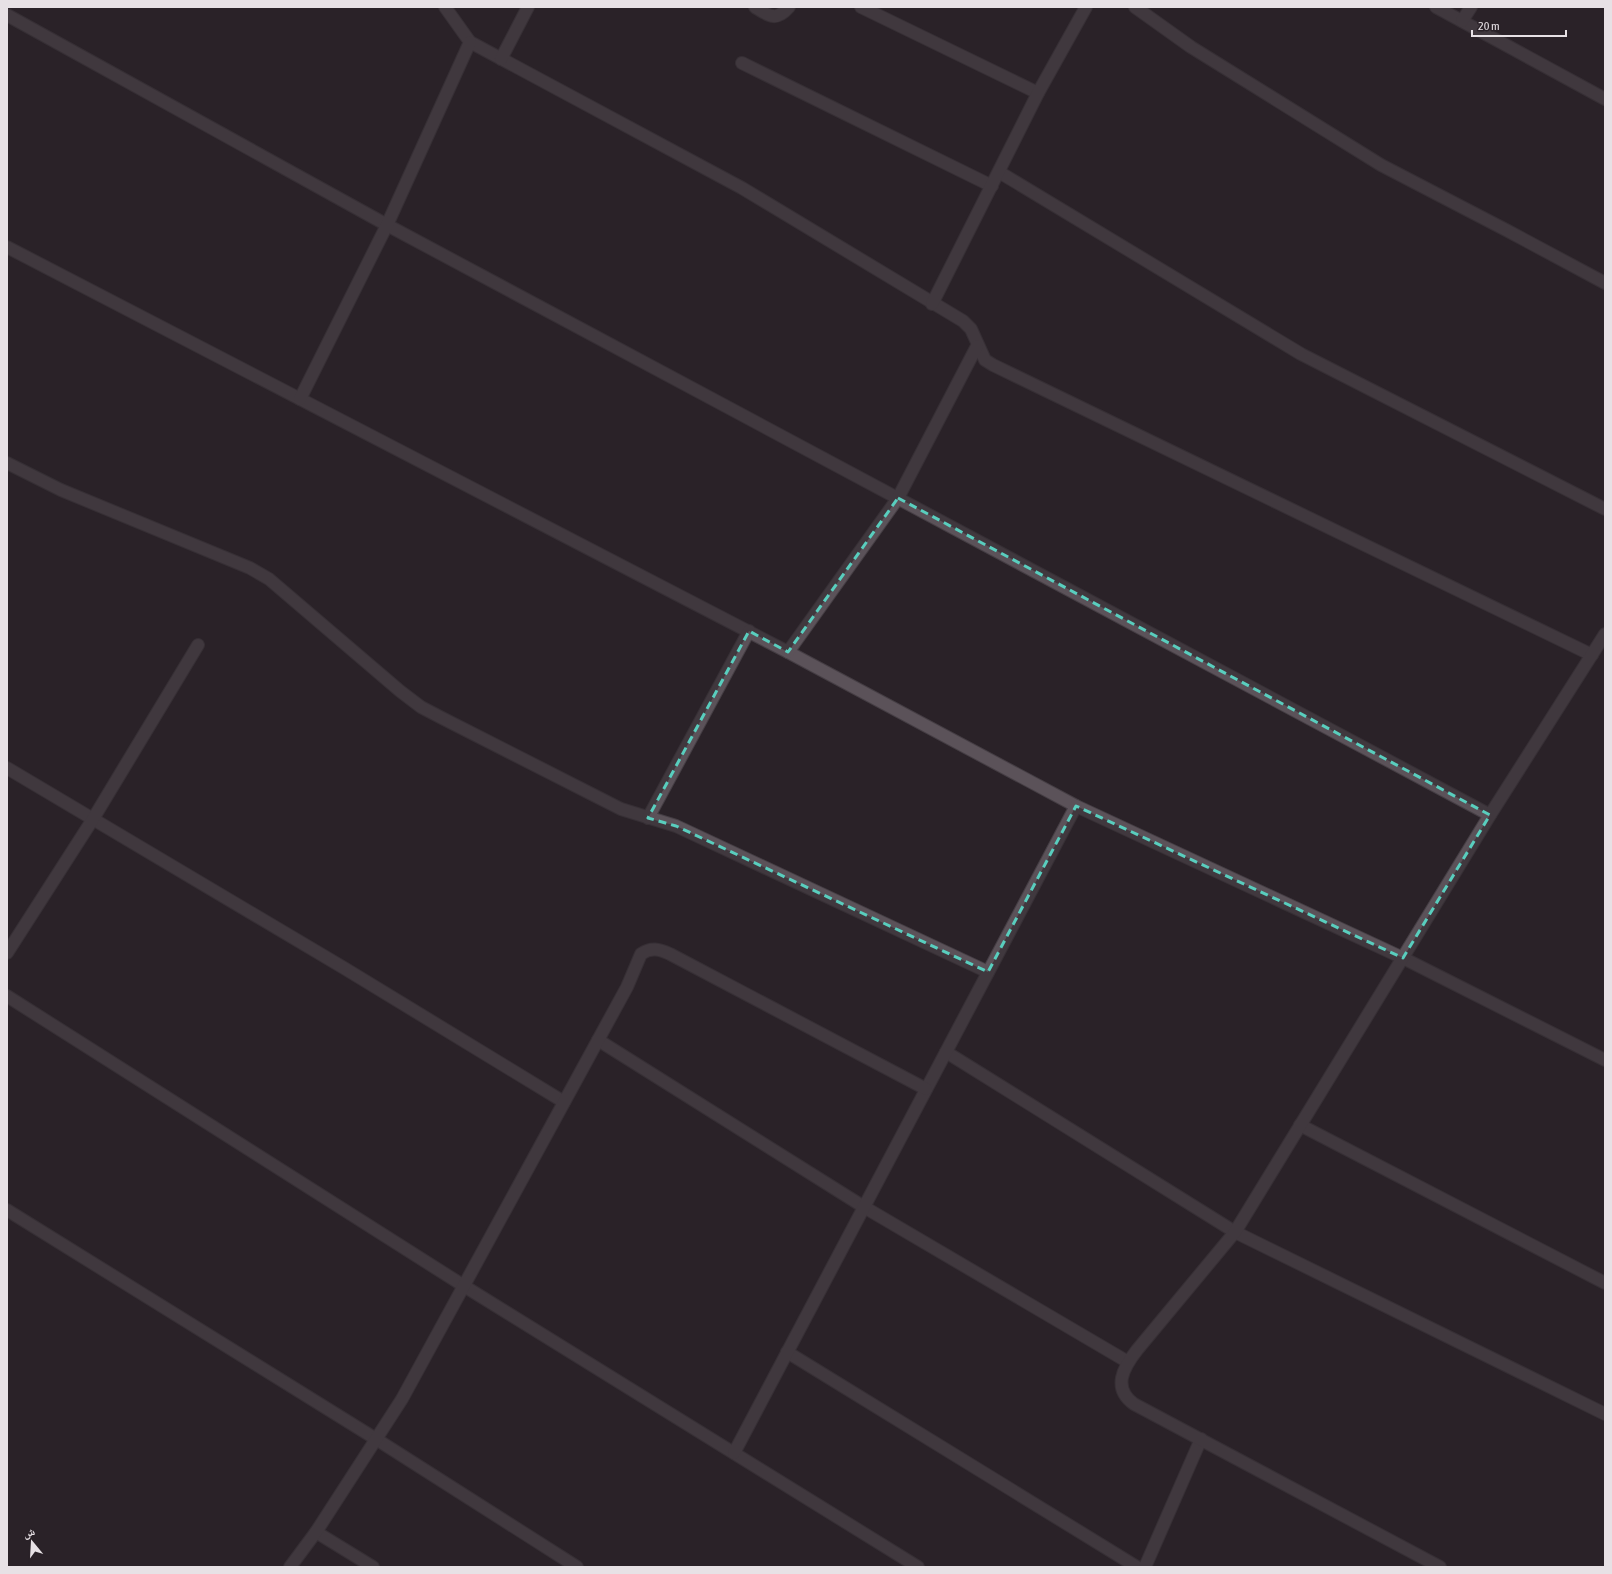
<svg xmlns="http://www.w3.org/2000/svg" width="1612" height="1574" viewBox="0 0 1612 1574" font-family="'Asap Condensed','Noto Naskh Arabic',sans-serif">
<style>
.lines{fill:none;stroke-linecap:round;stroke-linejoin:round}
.street-casing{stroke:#453e44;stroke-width:14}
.street{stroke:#5b5259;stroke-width:12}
.marked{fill:none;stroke:#59cebe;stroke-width:3;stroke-dasharray:8 5;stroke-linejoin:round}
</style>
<rect width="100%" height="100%" fill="#2a2228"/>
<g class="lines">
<defs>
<g id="street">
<path d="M445 7 470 42 742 188 963 321 971 329 985 360 993 365 1592 655"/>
<path d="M755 7C769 16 776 22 789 7"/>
<path d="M861 7 1038 93"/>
<path d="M1135 7 1191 47 1381 165 1508 231 1605 283"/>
<path d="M1436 7 1605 99"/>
<path d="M7 15 387 225 1490 815"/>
<path d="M1462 21 1471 7"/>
<path d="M501 59 528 7"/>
<path d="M742 63 992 186"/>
<path d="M999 172 1301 354 1605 509"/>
<path d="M7 247 788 652 1076 806 1403 958 1605 1060"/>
<path d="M932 304 1038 93 1086 7"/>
<path d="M300 399 387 225 470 42"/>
<path d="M7 463 61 490 250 568 269 579 400 691 421 707 442 718 621 809 676 826 988 972"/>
<path d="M788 652 898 498 977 346"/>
<path d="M7 768 344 968 564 1102"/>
<path d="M648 818 749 631"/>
<path d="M7 953 93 819 198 645"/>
<path d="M7 996 464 1286 918 1567"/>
<path d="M598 1040 864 1207 1128 1362"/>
<path d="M946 1052 1235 1232 1605 1414"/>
<path d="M1300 1125 1605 1283"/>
<path d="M7 1210 376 1439 577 1567"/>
<path d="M787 1352 1137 1567"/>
<path d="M734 1453 1076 806"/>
<path d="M316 1532 373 1567"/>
<path d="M290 1567 316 1532 402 1399 627 987 641 954C651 947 659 949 670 954L926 1089"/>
<path d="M1145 1567 1201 1439"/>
<path d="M1440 1567 1134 1404C1112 1388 1123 1368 1137 1350L1235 1232 1490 815 1605 634"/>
</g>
</defs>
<use href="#street" class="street-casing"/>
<use href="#street" class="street"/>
</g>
<path d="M0 0H1612V1574H0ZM898 498 1490 815 1403 958 1076 806 988 972 676 826 648 818 749 631 788 652Z" fill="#2a2228" fill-opacity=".55" fill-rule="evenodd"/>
<path class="marked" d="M898 498 1490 815 1403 958 1076 806 988 972 676 826 648 818 749 631 788 652Z"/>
<rect width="1612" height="1574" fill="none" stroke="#e7e1e5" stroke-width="16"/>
<g transform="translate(32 1542) rotate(342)" stroke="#2a2228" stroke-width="3" paint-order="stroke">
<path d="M0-3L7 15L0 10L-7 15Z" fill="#e7e1e5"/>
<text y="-6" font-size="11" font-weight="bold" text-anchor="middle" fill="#e7e1e5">ش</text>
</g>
<path d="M1472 30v6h94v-6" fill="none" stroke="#e7e1e5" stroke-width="2"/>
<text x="1478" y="30" font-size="12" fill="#e7e1e5" stroke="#2a2228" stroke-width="3" paint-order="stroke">20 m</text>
</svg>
